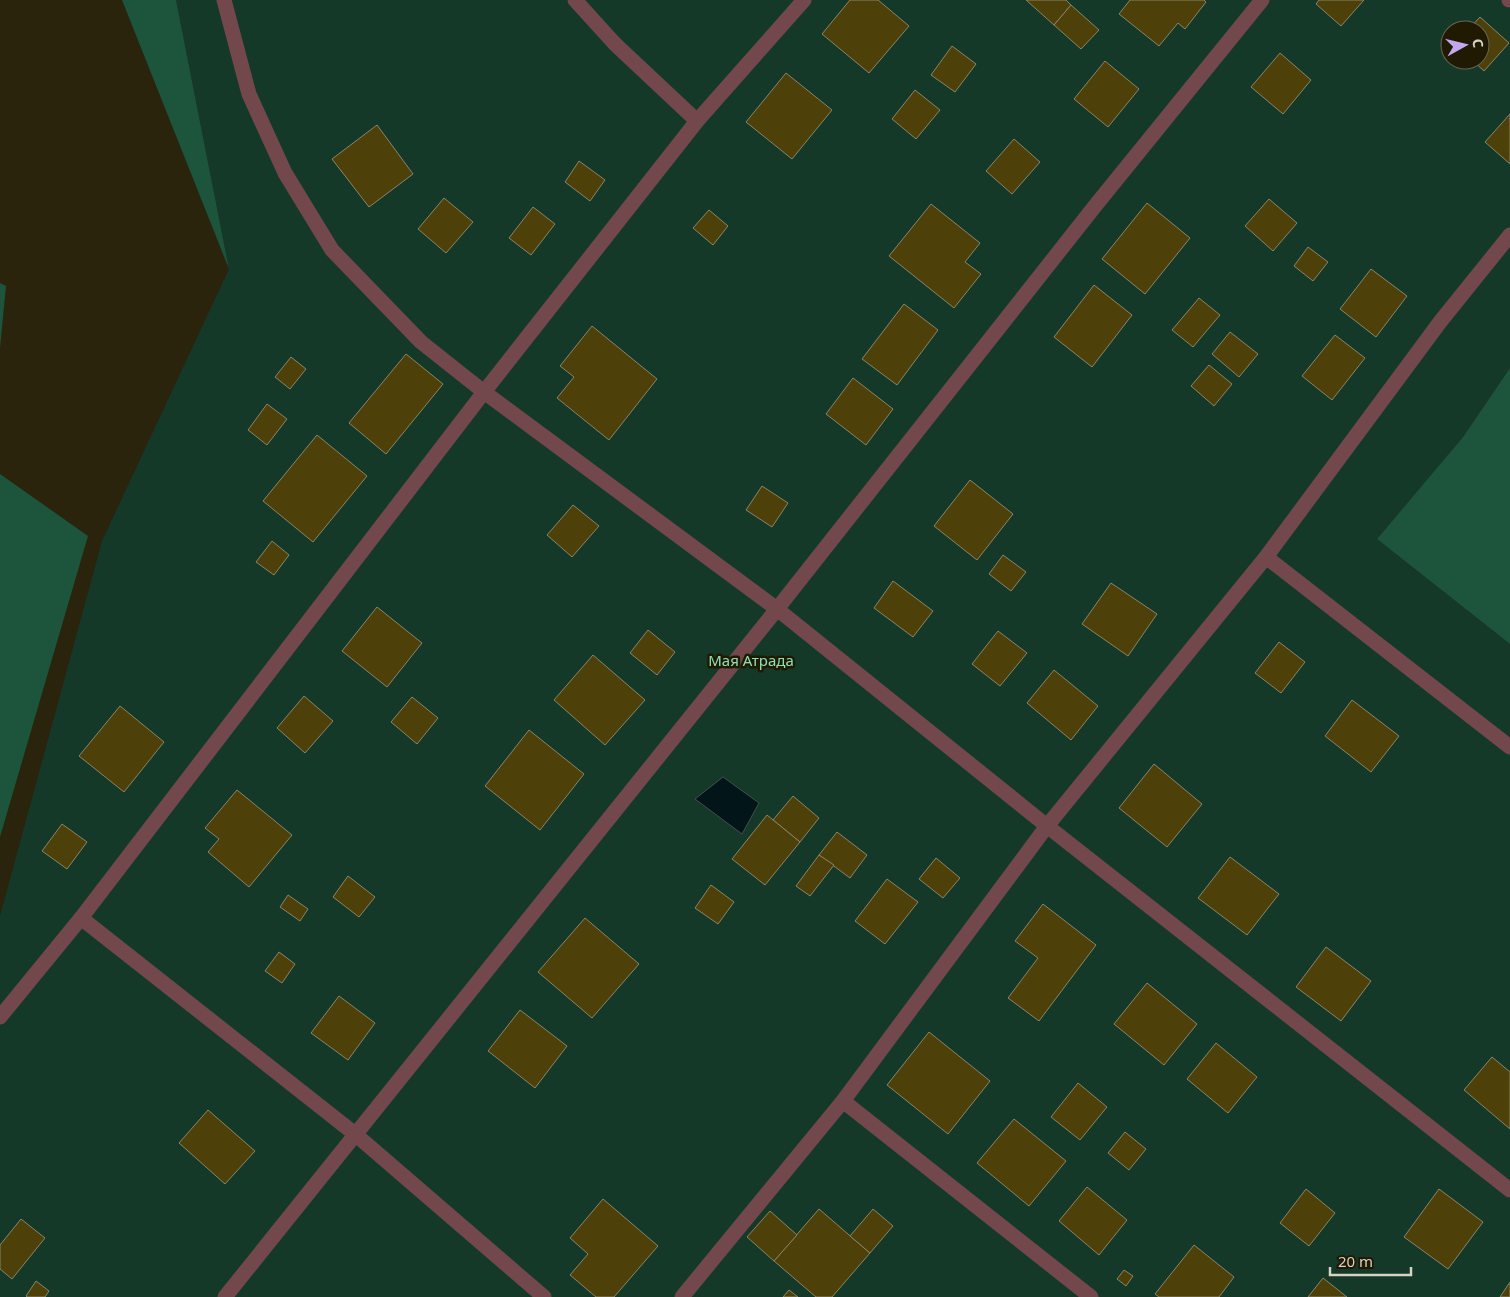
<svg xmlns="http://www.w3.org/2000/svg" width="1510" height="1297" viewBox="0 0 1510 1297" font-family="'Noto Sans',sans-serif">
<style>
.green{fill:#153929;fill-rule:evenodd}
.forest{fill:#1c543c}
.water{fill:#021619;stroke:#424e4c}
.building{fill:#4d4109;stroke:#8b8469}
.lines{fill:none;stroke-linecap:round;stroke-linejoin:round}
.minor{stroke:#73484d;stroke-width:15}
.labels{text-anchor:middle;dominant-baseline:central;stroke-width:5;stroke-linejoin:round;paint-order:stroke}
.park-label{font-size:15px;fill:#8ce0b6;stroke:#201a03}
</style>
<rect width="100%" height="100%" fill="#2a240c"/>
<path class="green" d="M176 0H1510V368L1463 437 1377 539 1510 644V1297H0V916L102 541 229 269ZM1450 30H1480V60H1450Z"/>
<g class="forest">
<path d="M122 0H176L229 269Z"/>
<path d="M0 283 6 286 0 348Z"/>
<path d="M1510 368V644L1377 539 1463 437Z"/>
<path d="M0 474 88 536 0 837Z"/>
</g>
<path class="water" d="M723 777 759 803 742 834 695 799Z"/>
<g class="building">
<path d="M850 0H878L909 26 869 73 822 34Z"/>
<path d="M1026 0H1066L1071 5 1054 25Z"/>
<path d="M1130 0H1204L1206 2 1185 29 1178 23 1159 46 1119 14Z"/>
<path d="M1319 0H1364L1341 26 1316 4Z"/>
<path d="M1071 5 1099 30 1081 49 1054 25Z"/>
<path d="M1480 17 1509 43 1484 71 1472 60H1480V30H1468Z"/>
<path d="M952 46 976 64 955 92 931 75Z"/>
<path d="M1280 53 1311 80 1283 114 1251 87Z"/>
<path d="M1105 61 1139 89 1108 127 1074 99Z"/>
<path d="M786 73 832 110 792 159 746 122Z"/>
<path d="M915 90 940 110 916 139 892 119Z"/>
<path d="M1510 114V164L1485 142Z"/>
<path d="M377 125 413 174 369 207 332 159Z"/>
<path d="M1014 139 1040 162 1012 194 986 171Z"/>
<path d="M579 161 605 180 590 201 565 182Z"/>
<path d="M444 198 473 222 446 253 418 229Z"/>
<path d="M1269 199 1297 223 1273 251 1245 226Z"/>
<path d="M1147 203 1190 238 1145 294 1102 259Z"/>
<path d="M931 204 980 243 965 262 981 274 954 308 889 256Z"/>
<path d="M533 207 555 224 531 255 509 238Z"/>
<path d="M709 210 728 226 713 245 693 228Z"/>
<path d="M1308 247 1328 262 1313 281 1294 266Z"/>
<path d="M1371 269 1407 296 1376 337 1340 309Z"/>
<path d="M1094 285 1132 315 1092 367 1054 337Z"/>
<path d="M1199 298 1220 315 1193 347 1172 330Z"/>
<path d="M904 304 938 330 897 385 862 359Z"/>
<path d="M592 326 657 379 609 440 557 398 574 377 560 366Z"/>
<path d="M1230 332 1258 354 1239 377 1212 354Z"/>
<path d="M1335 335 1365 358 1332 400 1302 376Z"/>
<path d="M406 354 443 384 386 454 349 423Z"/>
<path d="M291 357 306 369 290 389 275 377Z"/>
<path d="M1209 365 1232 384 1214 406 1191 386Z"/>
<path d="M853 378 893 409 866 445 826 414Z"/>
<path d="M267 404 287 419 267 445 248 430Z"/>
<path d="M317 435 367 476 313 542 263 501Z"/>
<path d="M970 480 1013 514 977 560 934 526Z"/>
<path d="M762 486 788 503 772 527 746 510Z"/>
<path d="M573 505 599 526 572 557 547 535Z"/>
<path d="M272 541 289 555 274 575 256 562Z"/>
<path d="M1003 555 1026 572 1011 591 989 574Z"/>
<path d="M893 581 933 611 913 637 874 608Z"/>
<path d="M1111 583 1157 614 1128 656 1082 624Z"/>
<path d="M377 607 422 643 387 687 342 651Z"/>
<path d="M648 630 675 652 657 675 630 653Z"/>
<path d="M998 631 1027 653 1000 686 972 664Z"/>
<path d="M1279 642 1305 662 1281 693 1255 673Z"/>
<path d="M593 655 645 700 605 745 554 700Z"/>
<path d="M1054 670 1098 706 1071 740 1027 703Z"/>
<path d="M304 696 333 721 305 753 277 728Z"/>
<path d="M412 697 438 718 417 744 391 722Z"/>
<path d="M1352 700 1399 736 1371 772 1325 736Z"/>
<path d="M120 706 164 742 124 792 79 756Z"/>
<path d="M529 730 584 774 540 830 485 786Z"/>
<path d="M1154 764 1202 804 1167 847 1119 808Z"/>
<path d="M237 790 292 835 249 887 208 852 219 839 205 828Z"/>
<path d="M793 796 819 818 800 842 773 820Z"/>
<path d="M767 815 800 842 765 885 732 859Z"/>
<path d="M62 824 87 842 67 869 42 851Z"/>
<path d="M837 832 867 855 850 878 819 855Z"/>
<path d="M819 855 834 865 810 896 796 886Z"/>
<path d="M1230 857 1279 894 1247 935 1198 898Z"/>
<path d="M936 858 960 878 943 898 919 879Z"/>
<path d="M348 876 375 897 359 917 333 897Z"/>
<path d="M887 879 918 902 885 944 855 921Z"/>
<path d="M711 885 734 902 718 924 695 908Z"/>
<path d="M288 895 308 909 300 921 280 907Z"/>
<path d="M1043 904 1096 945 1039 1021 1008 998 1038 958 1015 941Z"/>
<path d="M585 918 639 964 592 1018 538 972Z"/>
<path d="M1326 947 1371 981 1341 1021 1296 987Z"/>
<path d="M279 952 295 964 282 983 265 971Z"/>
<path d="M1147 983 1197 1024 1164 1065 1114 1024Z"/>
<path d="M339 996 375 1023 348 1060 311 1033Z"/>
<path d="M520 1010 567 1046 535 1088 488 1051Z"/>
<path d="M929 1032 990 1081 948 1134 887 1085Z"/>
<path d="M1216 1043 1257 1077 1228 1113 1187 1079Z"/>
<path d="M1492 1057 1510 1072V1129L1464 1090Z"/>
<path d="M1078 1083 1107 1107 1080 1140 1051 1117Z"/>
<path d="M208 1110 255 1151 225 1184 179 1143Z"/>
<path d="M1014 1119 1066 1161 1029 1206 977 1163Z"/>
<path d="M1125 1132 1146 1149 1129 1170 1108 1153Z"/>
<path d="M1087 1187 1127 1220 1099 1255 1059 1221Z"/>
<path d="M1306 1189 1335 1213 1309 1246 1280 1223Z"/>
<path d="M1439 1189 1483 1222 1448 1269 1404 1237Z"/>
<path d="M603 1199 658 1246 614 1297H596L570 1275 588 1254 570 1238Z"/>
<path d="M819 1209 870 1253 832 1297H816L774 1261Z"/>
<path d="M873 1209 893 1226 870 1253 850 1236Z"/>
<path d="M770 1211 797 1235 774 1261 747 1237Z"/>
<path d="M21 1219 45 1238 12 1279 0 1269V1245Z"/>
<path d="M1194 1245 1234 1277 1219 1297H1159L1155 1294Z"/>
<path d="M1124 1270 1133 1276 1126 1286 1117 1279Z"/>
<path d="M1323 1278 1347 1297H1308Z"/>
<path d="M36 1281 49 1291 45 1297H27L26 1296Z"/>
<path d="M1510 1282V1297H1500Z"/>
<path d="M789 1290 798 1297H783Z"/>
</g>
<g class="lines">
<g class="minor">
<path d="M224 0 249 94 285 173 332 250 421 342 484 392 777 609 1047 826 1510 1190"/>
<path d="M575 0 615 44 697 121"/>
<path d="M1509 0H1510"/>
<path d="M1266 557 1510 747"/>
<path d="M81 918 355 1134 544 1297"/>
<path d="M0 1017 81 918 484 392 697 121 804 0"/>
<path d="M843 1101 1091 1297"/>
<path d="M225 1297 777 609 1095 206 1262 0"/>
<path d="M682 1297 843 1101 1047 826 1266 557 1440 322 1510 235"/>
</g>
</g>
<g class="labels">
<g class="park-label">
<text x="751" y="660">Мая Атрада</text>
</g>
</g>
<g transform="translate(1465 45) rotate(82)"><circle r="24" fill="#201a03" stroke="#696450"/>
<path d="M0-4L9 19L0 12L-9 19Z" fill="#c4a7f1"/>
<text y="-8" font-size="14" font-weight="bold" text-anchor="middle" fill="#d6d2c4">С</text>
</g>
<path d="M1330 1267v8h81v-8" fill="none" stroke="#d6d2c4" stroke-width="2.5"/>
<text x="1338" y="1267" font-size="15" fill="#d6d2c4" stroke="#201a03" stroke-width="4" paint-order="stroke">20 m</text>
</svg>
